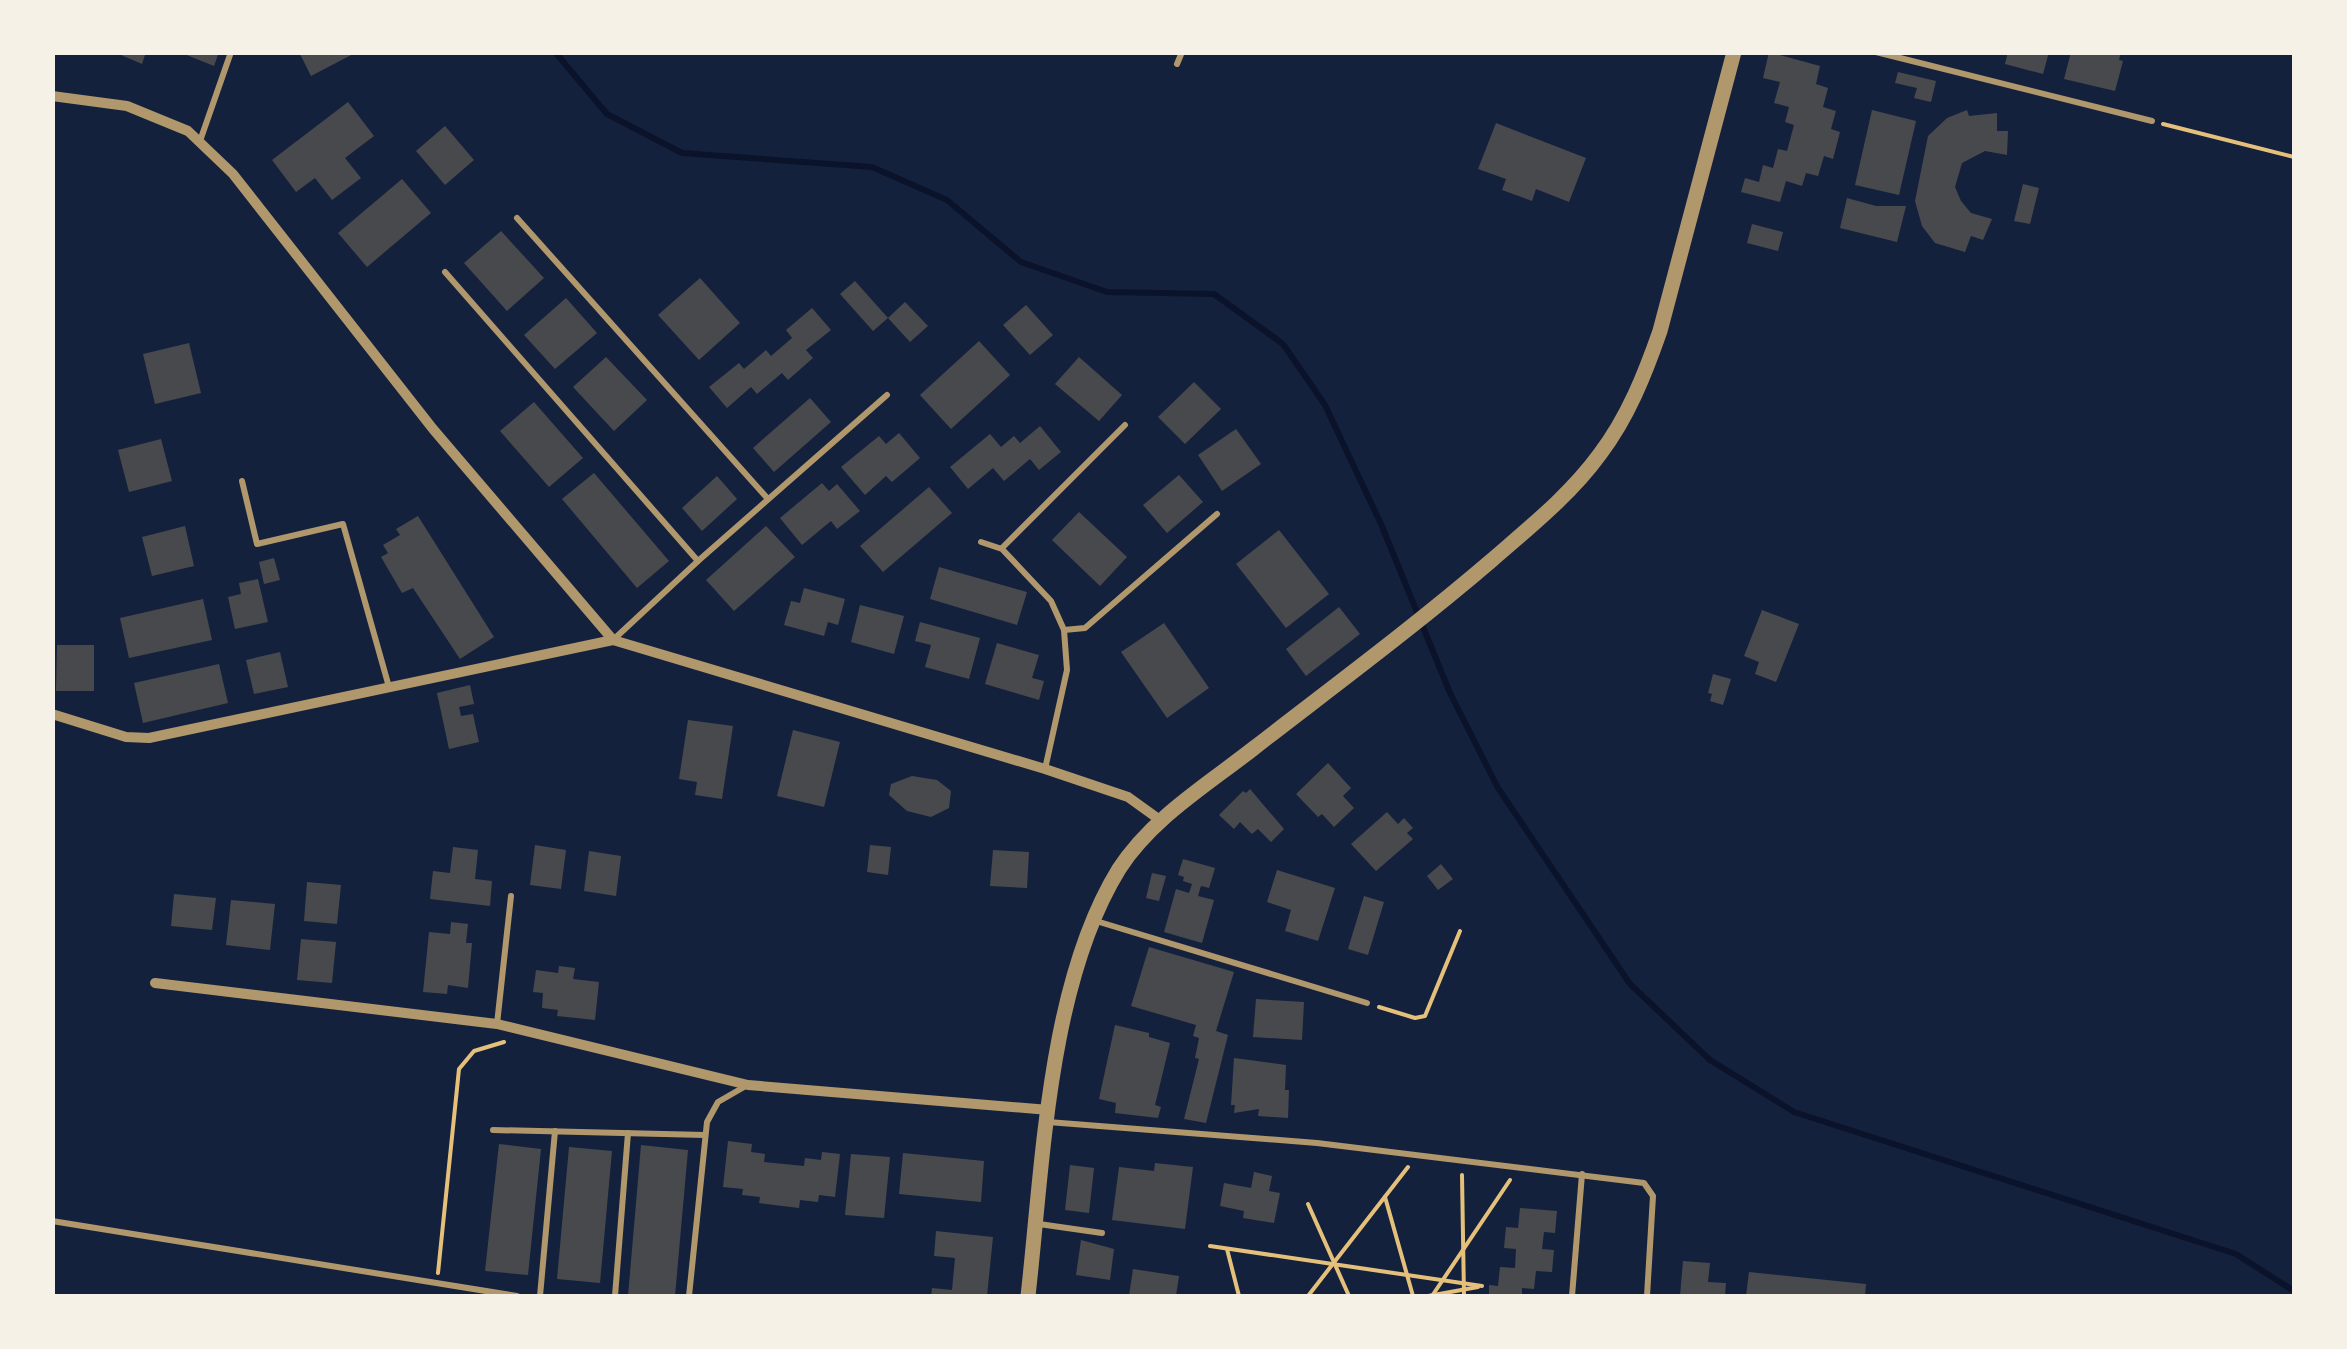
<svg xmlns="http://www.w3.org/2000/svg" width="2347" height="1349" viewBox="0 0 2347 1349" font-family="Overpass,sans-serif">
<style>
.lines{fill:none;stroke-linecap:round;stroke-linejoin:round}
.stream{stroke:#0b132b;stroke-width:6}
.building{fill:#48494c}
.path{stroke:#e5c07b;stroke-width:4}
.service{stroke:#b1986c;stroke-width:6}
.minor{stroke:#b1986c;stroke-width:10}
.tertiary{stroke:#b1986c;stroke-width:15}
</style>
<rect width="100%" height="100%" fill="#14213d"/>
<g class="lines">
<path class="stream" d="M555 52 607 114 682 153 872 167 947 200 1021 262 1107 292 1214 294 1283 344 1325 405 1381 524 1450 693 1498 788 1630 984 1710 1060 1794 1112 2236 1254 2294 1291"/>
</g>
<g class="building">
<path d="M114 52H146L142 64Z"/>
<path d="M179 52H219L214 66Z"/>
<path d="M299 52H357L311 76Z"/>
<path d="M1769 52 1820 66 1816 84 1828 88 1823 107 1836 111 1831 129 1840 132 1833 159 1824 156 1818 176 1806 173 1802 186 1786 181 1780 202 1741 192 1745 178 1759 182 1763 165 1773 168 1778 149 1787 151 1794 125 1785 122 1789 107 1774 103 1780 82 1763 78Z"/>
<path d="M2008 52H2049L2043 74 2005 64Z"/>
<path d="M2071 52H2121L2119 60 2123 61 2115 91 2064 79Z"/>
<path d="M1898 72 1936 81 1931 102 1914 98 1917 88 1895 83Z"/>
<path d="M348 102 374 136 345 158 361 178 332 200 315 178 296 192 272 160Z"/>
<path d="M1872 110 1916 121 1899 195 1855 185Z"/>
<path d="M1967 110 1969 116 1997 113V131H2008L2007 155 1985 151 1962 163 1955 187 1961 201 1971 213 1992 219 1983 240 1971 236 1965 252 1935 243 1922 226 1915 201 1928 136 1947 118Z"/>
<path d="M1496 123 1586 158 1569 202 1536 189 1532 201 1502 190 1506 179 1478 169Z"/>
<path d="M445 126 474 160 445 185 416 151Z"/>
<path d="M402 179 431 213 367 267 338 233Z"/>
<path d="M2023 184 2039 188 2030 224 2014 221Z"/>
<path d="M1847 198 1876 206H1906L1897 242 1840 228Z"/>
<path d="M1752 224 1783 232 1778 251 1747 243Z"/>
<path d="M501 231 544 278 507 311 464 263Z"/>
<path d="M700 278 740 323 699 360 658 315Z"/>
<path d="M855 281 888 318 873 331 840 294Z"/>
<path d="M566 298 597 333 555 369 524 335Z"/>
<path d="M905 302 928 326 910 342 888 318Z"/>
<path d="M1026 305 1053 335 1030 355 1003 325Z"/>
<path d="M812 308 831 330 806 350 813 358 788 380 782 373 757 394 751 387 727 408 709 387 739 363 744 369 766 350 771 356 792 338 786 330Z"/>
<path d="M979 341 1010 375 951 429 920 395Z"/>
<path d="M189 343 201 393 155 404 143 354Z"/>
<path d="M606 357 647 400 614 431 573 387Z"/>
<path d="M1079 357 1122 395 1099 421 1055 384Z"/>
<path d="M1194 382 1221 409 1185 444 1158 417Z"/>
<path d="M810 398 831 422 774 472 753 448Z"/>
<path d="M534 402 583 458 549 487 500 431Z"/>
<path d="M1040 426 1061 452 1039 470 1030 459 1004 481 993 468 968 489 950 467 990 434 1001 447 1014 436 1020 443Z"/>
<path d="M1236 429 1261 464 1222 491 1198 455Z"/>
<path d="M899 433 920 458 892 482 886 476 865 495 841 467 879 436 886 444Z"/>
<path d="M161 439 172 481 129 492 118 450Z"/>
<path d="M594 473 669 561 637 588 562 499Z"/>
<path d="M1179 475 1203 502 1167 533 1143 505Z"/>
<path d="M717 476 737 499 702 531 682 508Z"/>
<path d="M822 483 829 491 837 484 860 511 837 529 831 521 802 545 780 518Z"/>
<path d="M929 487 952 513 883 572 860 546Z"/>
<path d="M1079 512 1127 557 1100 586 1052 540Z"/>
<path d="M418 516 494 637 460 659 413 588 402 593 381 557 388 553 383 545 400 535 396 529Z"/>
<path d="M185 526 194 566 152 576 142 537Z"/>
<path d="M766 526 795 557 734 611 706 580Z"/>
<path d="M1279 530 1329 594 1286 628 1236 564Z"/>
<path d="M274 558 280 580 264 584 259 562Z"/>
<path d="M939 567 1027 592 1017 625 930 599Z"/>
<path d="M258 579 268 622 235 629 228 597 241 594 239 583Z"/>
<path d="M804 588 845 599 838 625 828 622 824 636 784 625 791 601 800 603Z"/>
<path d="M203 599 212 640 129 658 120 618Z"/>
<path d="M860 605 904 616 894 654 851 642Z"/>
<path d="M1339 607 1360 634 1306 676 1286 649Z"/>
<path d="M1762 610 1799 624 1776 682 1755 674 1759 662 1744 656Z"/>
<path d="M920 622 980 638 969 679 925 667 931 645 915 641Z"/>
<path d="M1164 623 1209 688 1167 718 1121 652Z"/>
<path d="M997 643 1039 655 1032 678 1044 681 1039 700 985 684Z"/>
<path d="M57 645H94V691H56Z"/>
<path d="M280 652 288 687 254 694 246 660Z"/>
<path d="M219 664 228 703 143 723 134 683Z"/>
<path d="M1713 674 1731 679 1723 705 1710 701 1712 694 1708 693Z"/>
<path d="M470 685 474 704 459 707 461 716 473 714 479 742 449 749 437 693Z"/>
<path d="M688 720 733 726 722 799 695 795 697 782 679 779Z"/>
<path d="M793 730 840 742 824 807 777 796Z"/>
<path d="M1328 763 1351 788 1343 796 1354 808 1334 827 1322 814 1318 817 1296 794Z"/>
<path d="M912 776 937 780 951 791 949 808 931 817 907 811 889 795 891 784Z"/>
<path d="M1250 789 1284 829 1271 842 1258 829 1252 834 1240 822 1234 829 1219 815 1243 791 1246 793Z"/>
<path d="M1387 812 1398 824 1404 818 1413 828 1407 833 1413 839 1376 871 1351 844Z"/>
<path d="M535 845 566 850 561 889 530 885Z"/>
<path d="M870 845 891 847 888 875 867 872Z"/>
<path d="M453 847 478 850 475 879 492 881 490 906 430 899 433 871 450 873Z"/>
<path d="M993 850 1029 852 1027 888 990 886Z"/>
<path d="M589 851 621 856 616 896 584 891Z"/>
<path d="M1183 859 1215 868 1209 888 1201 886 1198 896 1214 900 1202 943 1164 932 1176 889 1189 893 1192 884 1183 881 1184 877 1178 875Z"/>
<path d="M1441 864 1453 879 1438 890 1427 876Z"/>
<path d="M1277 870 1335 888 1318 941 1285 931 1291 910 1267 902Z"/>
<path d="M1152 873 1166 876 1159 901 1146 898Z"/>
<path d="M307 882 341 885 337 924 304 921Z"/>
<path d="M174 894 216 898 212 930 171 926Z"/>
<path d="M1364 896 1384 902 1368 955 1348 949Z"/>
<path d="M231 900 275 904 270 950 226 945Z"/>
<path d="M451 922 468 924 466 943H472L468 988 448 985 447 994 423 992 429 932 450 934Z"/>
<path d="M301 939 336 942 332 983 297 980Z"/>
<path d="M1149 947 1234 972 1216 1031 1228 1035 1206 1123 1184 1119 1199 1059 1195 1058 1199 1038 1193 1036 1196 1025 1131 1006Z"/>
<path d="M559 966 575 968 573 979 599 982 595 1020 557 1016 558 1010 542 1008 543 993 533 992 536 970 558 973Z"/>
<path d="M1256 999 1304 1002 1302 1040 1253 1037Z"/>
<path d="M1115 1025 1149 1033V1037L1170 1043 1155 1105 1161 1107 1158 1118 1115 1113 1116 1103 1099 1099Z"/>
<path d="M1234 1058 1286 1065 1285 1090H1289L1288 1118 1258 1116 1259 1109 1234 1113 1235 1105H1231Z"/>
<path d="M728 1141 752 1144 751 1152 765 1154 764 1162 804 1166 805 1158 821 1160 822 1152 840 1154 835 1197 819 1195 818 1202 800 1200 799 1208 759 1203 760 1197 742 1195 743 1189 723 1187Z"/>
<path d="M499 1144 541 1149 528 1275 485 1271Z"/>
<path d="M641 1145 688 1150 675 1296H628Z"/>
<path d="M569 1147 612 1151 600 1283 557 1279Z"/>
<path d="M903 1153 984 1161 981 1202 899 1194Z"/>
<path d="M851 1154 890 1157 884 1218 845 1215Z"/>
<path d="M1155 1163 1193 1167 1185 1229 1112 1220 1119 1167 1154 1171Z"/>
<path d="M1070 1165 1094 1168 1089 1213 1065 1210Z"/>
<path d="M1254 1172 1272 1176 1269 1191 1280 1193 1274 1223 1243 1218 1244 1211 1220 1206 1224 1183 1251 1188Z"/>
<path d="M1520 1208 1557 1211 1555 1233 1544 1232 1542 1249 1554 1250 1552 1272 1536 1271 1534 1289 1522 1288V1296H1489V1285L1498 1286 1500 1267 1515 1268 1516 1249 1504 1248 1506 1227 1518 1228Z"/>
<path d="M936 1231 993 1237 987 1296H931L932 1288 952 1290 955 1258 934 1256Z"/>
<path d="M1081 1240 1114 1249 1110 1280 1076 1275Z"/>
<path d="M1683 1261 1710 1263 1708 1282 1726 1283 1725 1296H1680Z"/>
<path d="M1133 1269 1179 1276 1176 1296H1129Z"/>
<path d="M1749 1272 1866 1284 1865 1296H1746Z"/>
</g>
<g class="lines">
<g class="path">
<path d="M2163 124 2294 157"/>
<path d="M1379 1007 1415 1018 1425 1016 1460 931"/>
<path d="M1462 1175 1464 1296"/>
<path d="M1385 1197 1413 1296"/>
<path d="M1308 1204 1349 1296"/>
<path d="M1210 1246 1482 1286"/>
<path d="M1227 1249 1239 1296"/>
<path d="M438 1273 459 1069 474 1051 504 1042"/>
<path d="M1308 1296 1408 1167"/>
<path d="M1428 1296 1478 1287"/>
<path d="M1432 1296 1510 1180"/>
</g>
<g class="service">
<path d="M1876 52 2152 121"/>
<path d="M1177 64 1182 52"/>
<path d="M200 141 231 52"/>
<path d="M517 218 768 499"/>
<path d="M445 272 698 561"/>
<path d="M242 481 257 544 343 524 389 687"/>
<path d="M981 542 1002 549 1051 601 1064 630 1067 670 1045 769"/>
<path d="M1002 548 1125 425"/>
<path d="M1064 630 1085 628 1217 514"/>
<path d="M613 640 698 561 887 395"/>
<path d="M1096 921 1367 1003"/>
<path d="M497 1024 511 896"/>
<path d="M1048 1122 1317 1143 1644 1183 1653 1196 1647 1296"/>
<path d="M493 1130 705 1135"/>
<path d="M52 1221 517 1296"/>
<path d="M1039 1224 1102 1233"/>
<path d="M540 1296 555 1131"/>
<path d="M615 1296 628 1133"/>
<path d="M689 1296 707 1122 718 1102 744 1087"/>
<path d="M1572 1296 1582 1174"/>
</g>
<g class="minor">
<path d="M52 96 127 106 188 131 233 174 433 429 613 640 1045 769 1128 797 1160 820"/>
<path d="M52 714 126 737 149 738 613 640"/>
<path d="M155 983 497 1024 748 1085 1049 1110"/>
</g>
<path class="tertiary" d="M1028 1296C1043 1164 1048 984 1119 869 1152 818 1207 785 1254 748 1334 686 1415 626 1492 560 1530 527 1571 494 1600 454 1628 417 1645 374 1660 331L1734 52"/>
</g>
<rect width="2347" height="1349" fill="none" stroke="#f6f1e7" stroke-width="110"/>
</svg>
